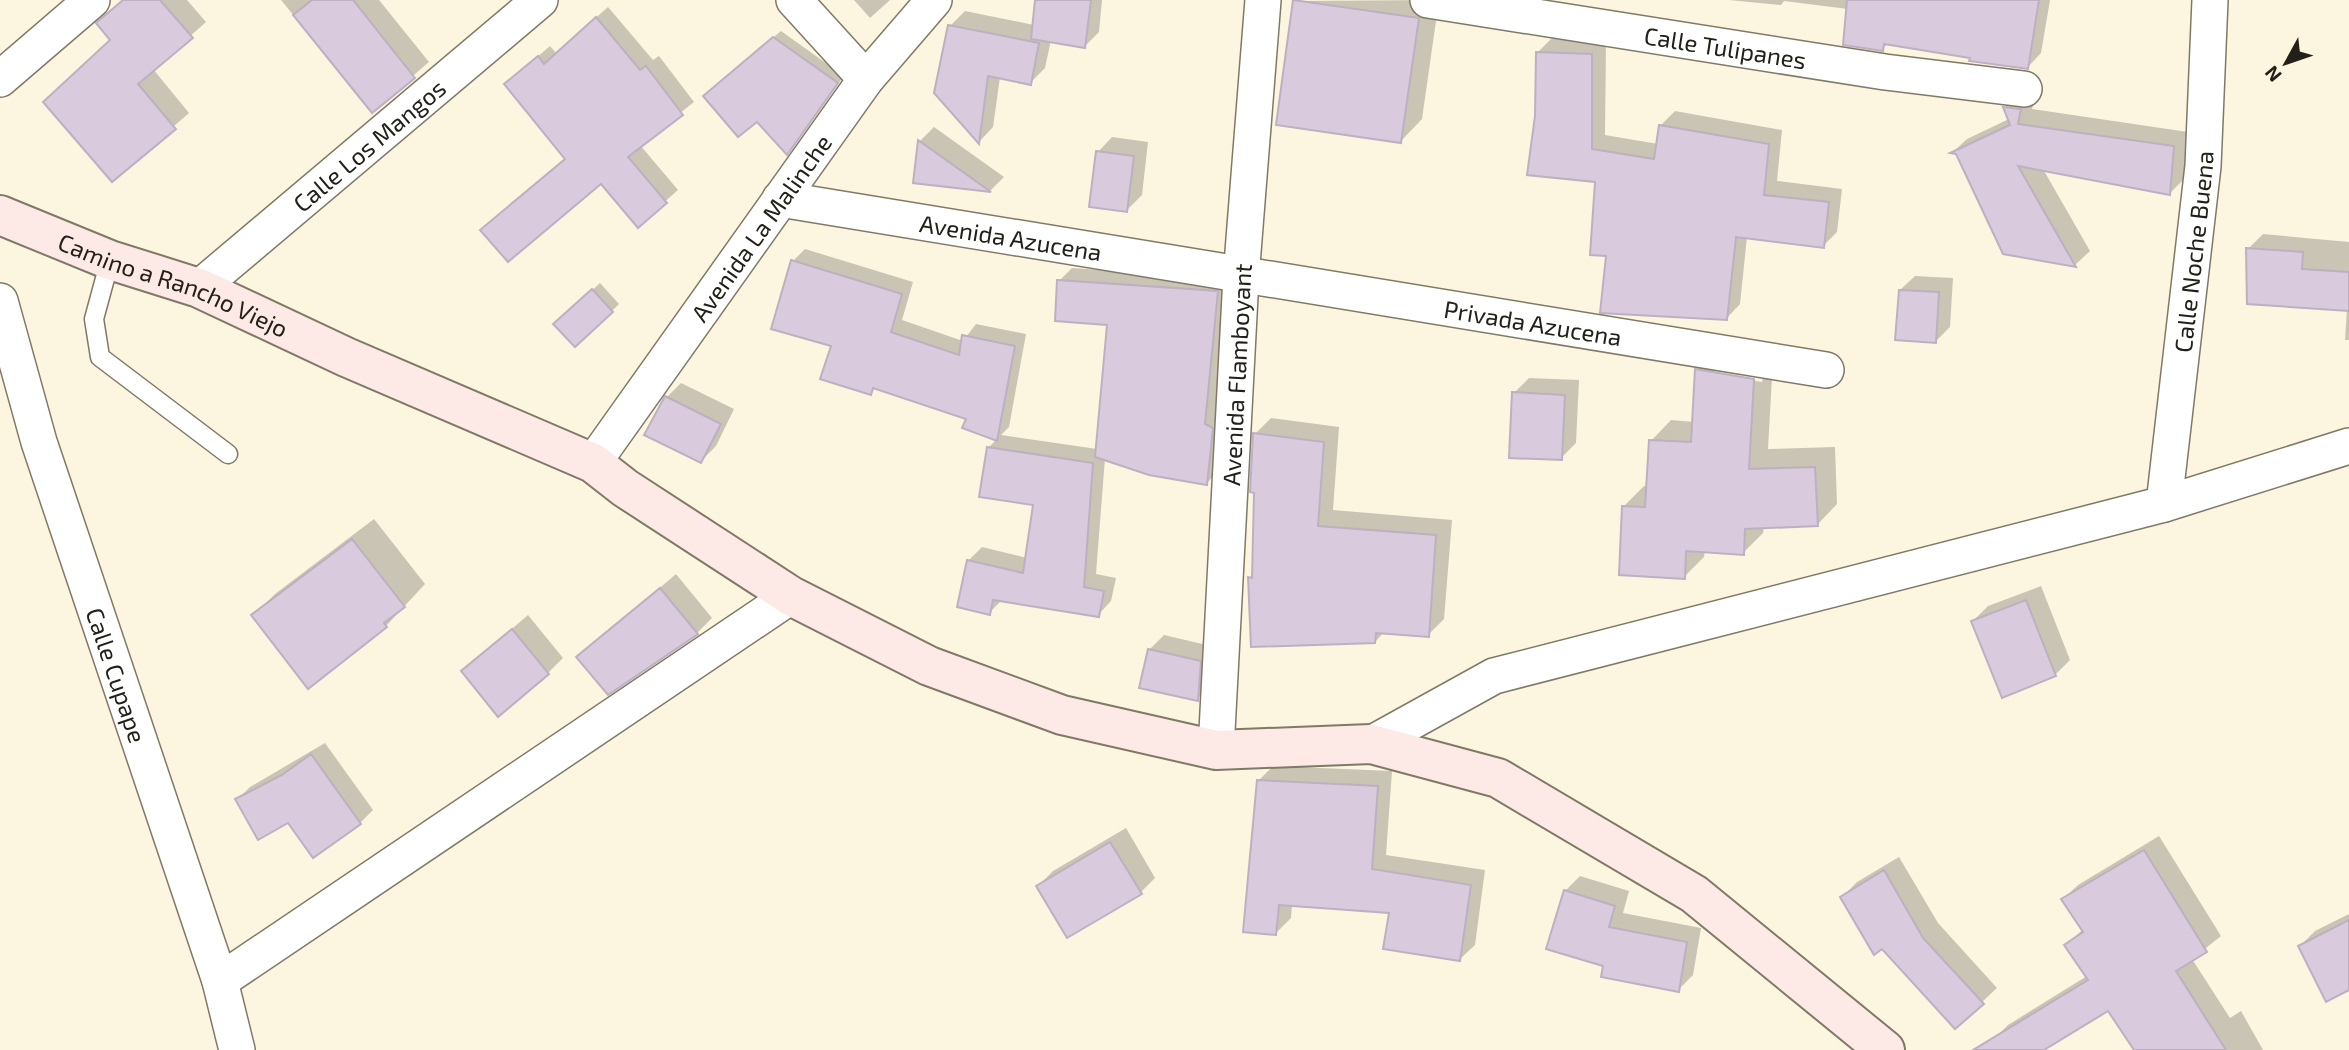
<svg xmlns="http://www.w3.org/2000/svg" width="2349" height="1050" viewBox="0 0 2349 1050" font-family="'Exo 2',sans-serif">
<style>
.shadow{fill:#0003;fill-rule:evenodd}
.building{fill:#d9cbdd;stroke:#bdb0c1;stroke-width:2}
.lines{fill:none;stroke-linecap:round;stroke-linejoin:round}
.lane-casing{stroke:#7f7966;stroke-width:21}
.street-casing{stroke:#7f7966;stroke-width:38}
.secondary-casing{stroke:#7f7966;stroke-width:42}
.lane{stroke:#fff;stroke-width:18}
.street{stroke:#fff;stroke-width:35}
.secondary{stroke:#fde9e6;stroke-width:38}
.labels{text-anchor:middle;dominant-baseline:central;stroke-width:6;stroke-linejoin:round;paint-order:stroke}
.street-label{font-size:24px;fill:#222018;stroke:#fcf5e0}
</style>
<rect width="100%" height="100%" fill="#fcf5e0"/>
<g class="shadow">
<path d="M123 0H187L206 22 153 69 189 113 112 180 111 39Z"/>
<path d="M281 0H379L429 62 372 111Z"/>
<path d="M854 0H890L870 18Z"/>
<path d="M1036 0H1102L1099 32 1085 46 1051 40 1045 68 1030 83 1000 77 993 127 979 142 950 26 965 11 1034 25Z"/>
<path d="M1439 0 1422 119 1401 141 1295 1Z"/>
<path d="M1729 0H2050L2041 53 2027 68 1889 43 1882 49 1848 9 1784 1 1781 5Z"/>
<path d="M608 7 653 60 659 56 694 102 640 145 678 190 638 225 601 182 495 218 566 158 506 84 550 46 556 53Z"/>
<path d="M781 31 844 76 787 152 757 119 712 89Z"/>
<path d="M1552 38 1606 40 1605 135 1658 144 1661 125 1675 111 1782 130 1777 181 1842 189 1837 232 1823 246 1747 237 1740 304 1726 319 1608 255 1597 181 1536 116 1538 52Z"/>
<path d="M2019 93 2035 95 2032 109 2188 132 2185 178 2170 193 2043 169 2090 251 2075 265 2004 252 1957 153 1953 152 1967 139 2009 119 2005 107Z"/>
<path d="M934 127 1004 177 990 191 915 182 920 141Z"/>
<path d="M1112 137 1148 142 1142 195 1127 210 1098 152Z"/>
<path d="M2263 234 2349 242V340H2345L2347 309 2248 249Z"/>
<path d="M805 249 913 282 902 320 963 341 976 324 1026 334 1009 427 1001 435 1097 449 1109 323 1059 281 1072 268 1230 279 1219 470 1207 483 1105 458 1096 574 1116 578 1111 601 1098 615 1002 600 989 613 969 560 982 547 1027 558 1035 504 988 448 997 439 968 418 876 387 871 393 833 345 793 261Z"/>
<path d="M1915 276 1953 278 1950 327 1935 342 1900 290Z"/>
<path d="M600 283 619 304 612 311 563 317Z"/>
<path d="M1717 350 1773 359 1768 449 1835 447 1837 504 1817 525 1764 526 1763 533 1743 553 1705 550 1704 557 1684 577 1624 506 1644 486H1648L1651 441 1671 420 1694 422 1697 370ZM1714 370 1763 378 1762 382 1714 374Z"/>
<path d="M1529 378 1579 380 1576 443 1561 458 1514 393Z"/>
<path d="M681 383 734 409 716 446 701 461 666 398Z"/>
<path d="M1271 418 1339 427 1333 510 1452 520 1444 619 1428 635 1384 632 1375 642 1253 645 1250 577 1254 573 1255 434Z"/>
<path d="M374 519 425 584 386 626 309 686 254 615 275 594Z"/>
<path d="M676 574 712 618 697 633 579 657Z"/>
<path d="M2041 586 2070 660 2055 675 1973 621 1988 606Z"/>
<path d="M528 615 563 658 548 673 463 671Z"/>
<path d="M1164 635 1215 647 1212 684 1197 699 1149 650Z"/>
<path d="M325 743 373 810 360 823 289 821 237 800 250 787Z"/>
<path d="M1273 766 1392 771 1386 855 1485 870 1475 945 1460 959 1391 911 1292 905 1291 918 1276 933 1258 781Z"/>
<path d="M1126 828 1155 878 1140 893 1038 886 1053 871Z"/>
<path d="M2159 836 2221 936 2192 959 2230 1018 2241 1011 2263 1050H2136L2108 1009 2041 1050H1999L1993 1040 2008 1025 2087 976 2067 945 2083 929 2063 899 2078 885Z"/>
<path d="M1899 857 1938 923 1997 988 1982 1002 1842 897 1857 882Z"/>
<path d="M1580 876 1629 891 1623 913 1701 928 1693 975 1678 990 1605 965 1565 891Z"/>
<path d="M2349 914V988L2300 946 2315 931Z"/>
</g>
<g class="building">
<path d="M123 0H160L193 38 138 84 176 129 112 182 43 102 110 40 96 23Z"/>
<path d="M312 0H353L415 78 372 113 293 15Z"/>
<path d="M1035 0H1091L1085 48 1031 39Z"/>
<path d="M1293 0 1419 18 1401 143 1276 125Z"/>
<path d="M1847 0H2039L2028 69 1969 61 1970 58 1884 44 1883 51 1843 45Z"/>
<path d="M596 17 640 70 646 66 683 115 628 157 667 203 638 228 601 184 508 262 480 230 565 159 504 84 538 56 544 64Z"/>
<path d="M948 25 1039 43 1031 85 988 76 979 144 934 93Z"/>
<path d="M773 37 838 83 787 155 757 122 738 137 703 96Z"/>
<path d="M1536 52 1592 54V149L1654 159 1659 125 1769 144 1764 195 1829 202 1824 248 1736 237 1727 320 1600 313 1606 256 1590 255 1595 182 1527 175 1535 116Z"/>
<path d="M2003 107 2021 109 2018 124 2174 146 2170 195 2018 166 2076 267 2003 254 1956 154 1950 153 2010 125Z"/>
<path d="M918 140 991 192 913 183Z"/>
<path d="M1096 151 1134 156 1127 212 1089 207Z"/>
<path d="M2246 248 2303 252 2302 269 2349 272V311L2247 304Z"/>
<path d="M791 260 902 294 891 332 959 355 962 335 1015 346 997 441 962 428 966 419 873 388 871 395 820 379 831 346 771 329Z"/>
<path d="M1057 280 1218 291 1205 424 1213 428 1207 485 1149 475 1095 457 1107 325 1055 321Z"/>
<path d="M592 289 613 312 575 347 553 324Z"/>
<path d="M1899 290 1939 292 1936 343 1895 340Z"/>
<path d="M1695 369 1754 379 1749 469 1815 467 1818 526 1745 529 1744 555 1686 551 1685 579 1619 575 1622 506 1645 507 1649 440 1691 442Z"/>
<path d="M1512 392 1565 395 1562 460 1509 458Z"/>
<path d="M665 396 721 424 701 463 644 435Z"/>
<path d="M1253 433 1324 442 1318 526 1436 535 1429 637 1376 633 1375 643 1251 647 1248 577 1252 578 1254 493 1250 492Z"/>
<path d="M987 447 1093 463 1084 587 1104 591 1099 617 993 600 990 615 957 607 967 560 1023 573 1033 505 979 497Z"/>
<path d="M352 539 405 607 384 623 387 627 308 689 251 615Z"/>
<path d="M660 588 698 634 608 695 576 657Z"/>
<path d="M2026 600 2056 676 2002 698 1971 621Z"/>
<path d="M512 629 549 674 498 717 461 671Z"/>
<path d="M1148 649 1201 661 1198 701 1139 688Z"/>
<path d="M311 754 361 824 313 858 288 823 258 840 235 799 282 775Z"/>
<path d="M1257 780 1378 786 1372 869 1471 885 1460 961 1383 949 1389 913 1279 905 1276 935 1243 932Z"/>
<path d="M1110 842 1142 894 1067 938 1036 886Z"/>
<path d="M2144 850 2207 952 2176 971 2226 1050H2134L2108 1011 2044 1050H1973L2088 980 2064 945 2083 932 2061 899Z"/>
<path d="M1884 870 1923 938 1984 1004 1955 1029 1882 949 1874 955 1840 897Z"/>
<path d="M1564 890 1615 906 1609 927 1687 942 1679 992 1601 977 1603 966 1546 949Z"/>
<path d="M2349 920V990L2326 1002 2298 946Z"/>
</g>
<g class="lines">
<defs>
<path id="lane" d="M110 260 94 319 100 357 228 454"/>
<g id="street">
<path d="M794 0 866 79"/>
<path id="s1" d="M1428 0 1885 72 2024 89"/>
<path d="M0 79 92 0"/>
<path id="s2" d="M780 199 1826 370"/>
<path id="s3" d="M199 288 540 0"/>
<path id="s4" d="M0 301 39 442 220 981 237 1050"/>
<path id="s5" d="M593 463 866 79 934 0"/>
<path id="s6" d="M2164 504 2203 166 2210 0"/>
<path d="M1371 744 1494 676 2164 504 2349 446"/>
<path id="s7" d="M1216 750 1241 277 1263 0"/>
<path d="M220 981 791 596"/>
</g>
<g id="secondary">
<path id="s8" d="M0 215 110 260 199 288 346 357 593 463 625 488 791 596 929 666 1062 715 1216 750 1371 744 1498 778 1694 894 1885 1050"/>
</g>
</defs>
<use href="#lane" class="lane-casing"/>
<use href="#street" class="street-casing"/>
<use href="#secondary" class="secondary-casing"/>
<use href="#lane" class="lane"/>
<use href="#street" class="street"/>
<use href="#secondary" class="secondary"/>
</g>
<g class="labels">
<g class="street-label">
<text stroke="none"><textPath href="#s1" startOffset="301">Calle Tulipanes</textPath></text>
<text stroke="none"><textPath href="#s3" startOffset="222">Calle Los Mangos</textPath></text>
<text stroke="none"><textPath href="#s5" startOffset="289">Avenida La Malinche</textPath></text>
<text stroke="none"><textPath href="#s2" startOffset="234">Avenida Azucena</textPath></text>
<text stroke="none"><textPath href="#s6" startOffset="254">Calle Noche Buena</textPath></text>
<text stroke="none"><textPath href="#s8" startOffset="187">Camino a Rancho Viejo</textPath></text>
<text stroke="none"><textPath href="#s2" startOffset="763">Privada Azucena</textPath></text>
<text stroke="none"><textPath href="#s7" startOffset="376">Avenida Flamboyant</textPath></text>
<text stroke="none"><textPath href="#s4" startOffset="392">Calle Cupape</textPath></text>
</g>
</g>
<g transform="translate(2286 63) rotate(230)" stroke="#fcf5e0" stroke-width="5" paint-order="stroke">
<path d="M0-5L12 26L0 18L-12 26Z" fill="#222018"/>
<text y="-10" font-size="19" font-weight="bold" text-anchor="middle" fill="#222018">N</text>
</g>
</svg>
